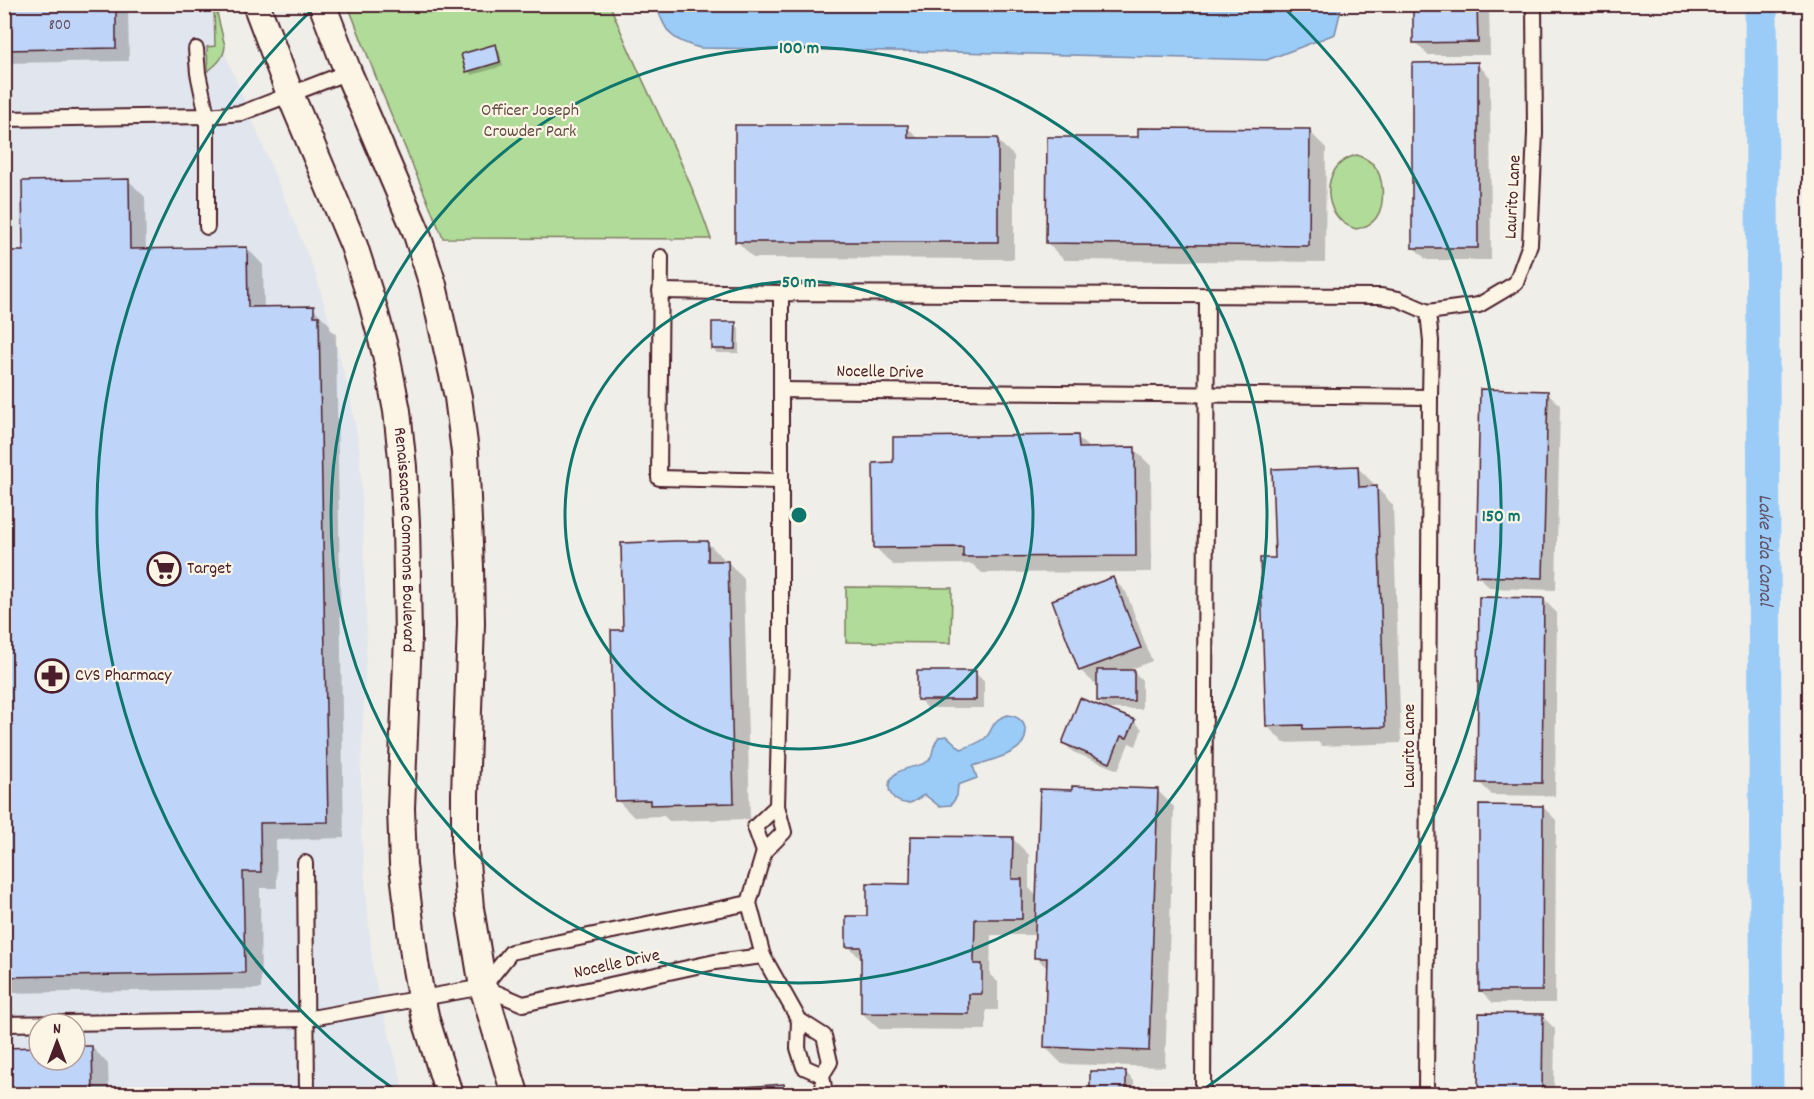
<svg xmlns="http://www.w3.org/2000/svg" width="1814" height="1099" viewBox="0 0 1814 1099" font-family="Dekko,sans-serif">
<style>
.built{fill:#e1e6ee;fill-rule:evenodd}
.green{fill:#b1db98;stroke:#7e7d62;stroke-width:1.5}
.water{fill:#9accf7;stroke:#7a87a5;stroke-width:1.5}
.shadow{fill:#0003}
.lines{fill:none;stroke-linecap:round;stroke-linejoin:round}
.canal{stroke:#9accf7;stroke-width:33}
.building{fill:#bfd4f9;stroke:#4a1f2b;stroke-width:1.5}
.lane-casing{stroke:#4a1f2b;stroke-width:18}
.street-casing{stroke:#4a1f2b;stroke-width:30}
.lane{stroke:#fcf5e5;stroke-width:14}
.street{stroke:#fcf5e5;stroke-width:26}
.ring{fill:none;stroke:#0f766e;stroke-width:3}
.labels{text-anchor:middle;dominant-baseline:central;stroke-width:4.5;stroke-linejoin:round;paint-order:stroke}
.number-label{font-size:15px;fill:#674c5e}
.park-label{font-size:18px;fill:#644e46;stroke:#fcf5e5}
.street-label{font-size:18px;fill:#4a1f2b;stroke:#fcf5e5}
.poi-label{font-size:18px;fill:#4a1f2b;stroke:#fcf5e5;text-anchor:start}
.water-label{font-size:20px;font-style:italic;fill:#625368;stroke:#fcf5e5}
.centre{fill:#0f766e;stroke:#fcf5e5;stroke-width:3}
.ring-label{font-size:18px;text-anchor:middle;font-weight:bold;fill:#0f766e;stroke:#fcf5e5;stroke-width:4.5;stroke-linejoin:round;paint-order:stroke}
</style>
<rect width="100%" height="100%" fill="#f0eee9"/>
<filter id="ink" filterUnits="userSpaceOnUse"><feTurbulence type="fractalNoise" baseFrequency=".0167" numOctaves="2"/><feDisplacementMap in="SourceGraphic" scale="12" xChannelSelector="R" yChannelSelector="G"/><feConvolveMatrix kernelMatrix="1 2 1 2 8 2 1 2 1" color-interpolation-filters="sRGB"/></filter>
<g filter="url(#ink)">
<path class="built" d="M5 5H215L225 46V53L316 275 349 390 360 451 367 635 361 765V831L373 972 405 1094H5ZM39 1024H75V1060H39Z"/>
<g class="green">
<path d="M173 5H215L225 46C224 58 217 64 208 71L207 47 215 46 214 6Z"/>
<path d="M348 5H610C641 84 684 158 711 239L443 238 381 90Z"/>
<path d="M1357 155C1363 157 1368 160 1373 164 1384 176 1386 205 1376 218 1371 225 1364 227 1356 229 1320 219 1319 163 1357 155Z"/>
<path d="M846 587 952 588 951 643 846 642Z"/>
</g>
<g class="water">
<path d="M1342 5 1335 34 1267 60 954 52 700 48C670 40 666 33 656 5Z"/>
<path d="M1008 715C1016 716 1023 719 1025 728 1032 753 990 760 973 766L977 778 958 785 957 796 951 805 939 806 925 795C918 797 916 802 909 803 893 805 882 787 894 775 903 766 919 768 928 761 934 757 931 746 939 737L947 736 961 749C968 747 978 743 984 739 994 732 989 720 1008 715Z"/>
</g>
<g class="shadow">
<path d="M4 4H128L129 61 4 63Z"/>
<path d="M1414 4H1489L1490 55H1428L1415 42Z"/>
<path d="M495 46 499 50 503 66 472 75 468 71Z"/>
<path d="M1477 64 1490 77 1491 260H1427L1414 248Z"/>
<path d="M907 127 920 140H997L1014 156V259L753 258 737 241Z"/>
<path d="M1309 131 1326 148 1325 262 1064 260 1047 243 1140 139Z"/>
<path d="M128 180 145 197 146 250 247 248 263 265 264 309 313 308 330 325V329L336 334 344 838 276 840 277 888H260L261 989 4 993V252H25Z"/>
<path d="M735 324 739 328V353H717L713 349Z"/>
<path d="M1547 392 1560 405 1556 590 1490 588 1477 575Z"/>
<path d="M1077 437 1090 449H1134L1151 466 1152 572 982 573 972 564 893 565 876 548 895 464Z"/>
<path d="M1357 467 1374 484V488H1377L1393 505 1401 743 1322 746 1318 742 1284 743 1267 726 1276 559Z"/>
<path d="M707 542 724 559V563L728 562 744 579 750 819 669 821 664 816 634 817 617 800 625 631Z"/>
<path d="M1113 579 1126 592 1152 661 1126 671H1133L1142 680V709H1107L1098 701V682L1094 683 1081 671 1054 601Z"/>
<path d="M1544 600 1557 613 1555 796 1492 795 1479 782Z"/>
<path d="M975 673 984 681V708H927L919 699Z"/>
<path d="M1134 721 1142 729 1136 746 1129 743 1118 770 1073 752 1064 743Z"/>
<path d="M1157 790 1174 807 1165 1067 1062 1064 1045 1047 1048 969 1036 957V935H991L990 975 998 982V1010H986V1030L879 1029 862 1013 863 961 848 946 868 917 912 885 1012 838 1029 855V888L1038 898Z"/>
<path d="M1543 807 1556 820 1555 1003H1493L1480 990Z"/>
<path d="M1480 1015 1542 1016 1555 1029 1554 1094H1479Z"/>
<path d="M92 1047 108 1064 109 1094H4V1049H39V1060H75V1048Z"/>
<path d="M1125 1072 1134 1081V1094H1091V1073Z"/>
<path d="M784 1085 793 1094H678Z"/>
<path d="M1263 1088H1353L1359 1094H1263Z"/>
</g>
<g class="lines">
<path class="canal" id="s1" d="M1761 4 1767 1094"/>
</g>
<g class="building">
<path d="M4 4H116V48L4 50Z"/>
<path d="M1413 4H1477L1478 42 1413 43Z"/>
<path d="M496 44 500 62 466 72 461 54Z"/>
<path d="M1478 62V248H1412V63Z"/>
<path d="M735 125H908V138H998V242H735Z"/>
<path d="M1138 128 1310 129 1309 246 1046 243 1047 137H1138Z"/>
<path d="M129 179 130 249 247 247 248 307 314 306V316H319L328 822 260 823 261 872H243L245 973 4 977V251H23L22 181Z"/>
<path d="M712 322H736L735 349H712Z"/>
<path d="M1480 389 1548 391 1543 578 1476 576Z"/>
<path d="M1078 435 1079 448 1135 447 1136 556 963 557V547L874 548 873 463 893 462V437Z"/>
<path d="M1358 466 1359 487 1377 486 1385 727 1303 729V725L1266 726 1260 558H1275L1272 469Z"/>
<path d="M675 541H708V561H728L734 803 650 805V800L615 801 611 630H623L621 543Z"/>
<path d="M1113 577 1141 648 1079 671 1052 600Z"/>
<path d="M1479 597 1544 598 1542 783H1477Z"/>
<rect x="1097" y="670" width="37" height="31"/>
<rect x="917" y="671" width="59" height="29"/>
<path d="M1080 698 1135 720 1127 738 1121 736 1110 763 1062 743Z"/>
<path d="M1072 786 1158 789 1149 1051 1044 1047 1047 958H1034L1040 789 1072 790Z"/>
<path d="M1479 805 1543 806 1542 991H1479Z"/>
<path d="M911 836 1013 837 1012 879H1022V919H975L974 964H982V994H969V1014L861 1013V947H846V916H867V883L910 884Z"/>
<path d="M1479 1013 1543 1014 1542 1094H1478Z"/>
<path d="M75 1046H92L93 1094H4V1048L39 1047V1060H75Z"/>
<rect x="1090" y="1071" width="36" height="23"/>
<path d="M784 1084 785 1094H665L719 1089Z"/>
<rect x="1262" y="1087" width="91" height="7"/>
</g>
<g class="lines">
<defs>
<g id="lane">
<path d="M196 49 198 73 207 116V227"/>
<path d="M4 119 207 116 242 113 348 72"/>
<path d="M661 257 659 478 780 481"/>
<path d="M660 291 781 293"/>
<path d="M781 390V293L1380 296 1398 299 1428 312"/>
<path d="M764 852 755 827 777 806"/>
<path d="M305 863 307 1094"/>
<path d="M483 987 511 952 749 903"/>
<path d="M799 1020 798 1048 804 1067 822 1075"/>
<path d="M4 1024 306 1019 483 987 523 1004 715 962 763 956"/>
<path d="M825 1094 822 1075 830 1062 824 1036 799 1020 763 956 749 903 764 852 784 832 777 806 781 652V390L1430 397 1431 341 1428 312 1479 305 1516 283 1530 244 1535 133 1534 4"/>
<path d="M1203 1094 1207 295"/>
<path d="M1426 1094 1430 397"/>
</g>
<g id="street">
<path id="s2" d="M256 4 290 94 354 246 371 299 386 354 397 411 403 467 406 524 408 637 401 808 403 865 415 963 421 997 426 1020 449 1094"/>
<path d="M322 4 348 72 416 231 433 285 458 397 465 452 470 567 471 624 465 794V851L470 908 483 987 515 1094"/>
</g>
</defs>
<use href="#lane" class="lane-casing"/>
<use href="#street" class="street-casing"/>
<use href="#lane" class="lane"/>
<use href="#street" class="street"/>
</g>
</g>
<g class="ring">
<circle cx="799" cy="515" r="234"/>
<circle cx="799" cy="515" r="468"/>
<path d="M401 1094A702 702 0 0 1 316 6M1282 6A702 702 0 0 1 1197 1094"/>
</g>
<defs>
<symbol id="supermarket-ring" viewBox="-11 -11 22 22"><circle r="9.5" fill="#fcf5e5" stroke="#4a1f2b" stroke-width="1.5"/><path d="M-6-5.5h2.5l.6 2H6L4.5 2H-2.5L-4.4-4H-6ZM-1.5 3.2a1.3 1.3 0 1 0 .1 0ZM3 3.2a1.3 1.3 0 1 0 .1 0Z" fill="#4a1f2b"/></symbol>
<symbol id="pharmacy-ring" viewBox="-11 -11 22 22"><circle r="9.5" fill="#fcf5e5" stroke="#4a1f2b" stroke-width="1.5"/><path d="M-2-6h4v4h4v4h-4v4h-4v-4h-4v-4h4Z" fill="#4a1f2b"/></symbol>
</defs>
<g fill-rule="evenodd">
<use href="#supermarket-ring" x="145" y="550" width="38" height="38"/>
<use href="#pharmacy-ring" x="33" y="657" width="38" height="38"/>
</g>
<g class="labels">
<g class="number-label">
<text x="60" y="26">800</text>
</g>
<g class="park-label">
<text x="530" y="111">Officer Joseph<tspan x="530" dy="21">Crowder Park</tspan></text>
</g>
<g class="street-label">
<text transform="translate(1514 197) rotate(-87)">Laurito Lane</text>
<text transform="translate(880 373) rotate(1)">Nocelle Drive</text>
<text stroke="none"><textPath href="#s2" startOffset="561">Renaissance Commons Boulevard</textPath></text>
<text transform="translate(1410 746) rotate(-90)">Laurito Lane</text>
<text transform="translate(617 965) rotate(-12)">Nocelle Drive</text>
</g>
<g class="poi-label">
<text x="187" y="569">Target</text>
<text x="75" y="676">CVS Pharmacy</text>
</g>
<g class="water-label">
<text stroke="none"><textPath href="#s1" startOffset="546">Lake Ida Canal</textPath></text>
</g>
</g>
<circle cx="799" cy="515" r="9" class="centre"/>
<g class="ring-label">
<text x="799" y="53">100 m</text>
<text x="799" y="287">50 m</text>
<text x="1501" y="521">150 m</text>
</g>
<rect width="1814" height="1099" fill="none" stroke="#fcf5e5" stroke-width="24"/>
<rect x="12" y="12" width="1790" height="1075" fill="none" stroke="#4a1f2b" stroke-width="2" filter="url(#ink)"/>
<g transform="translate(57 1042)"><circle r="28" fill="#fcf5e5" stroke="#b59f9b" stroke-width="1.5"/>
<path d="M0-4.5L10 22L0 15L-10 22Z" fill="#4a1f2b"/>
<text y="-9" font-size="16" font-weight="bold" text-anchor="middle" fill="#4a1f2b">N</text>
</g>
</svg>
